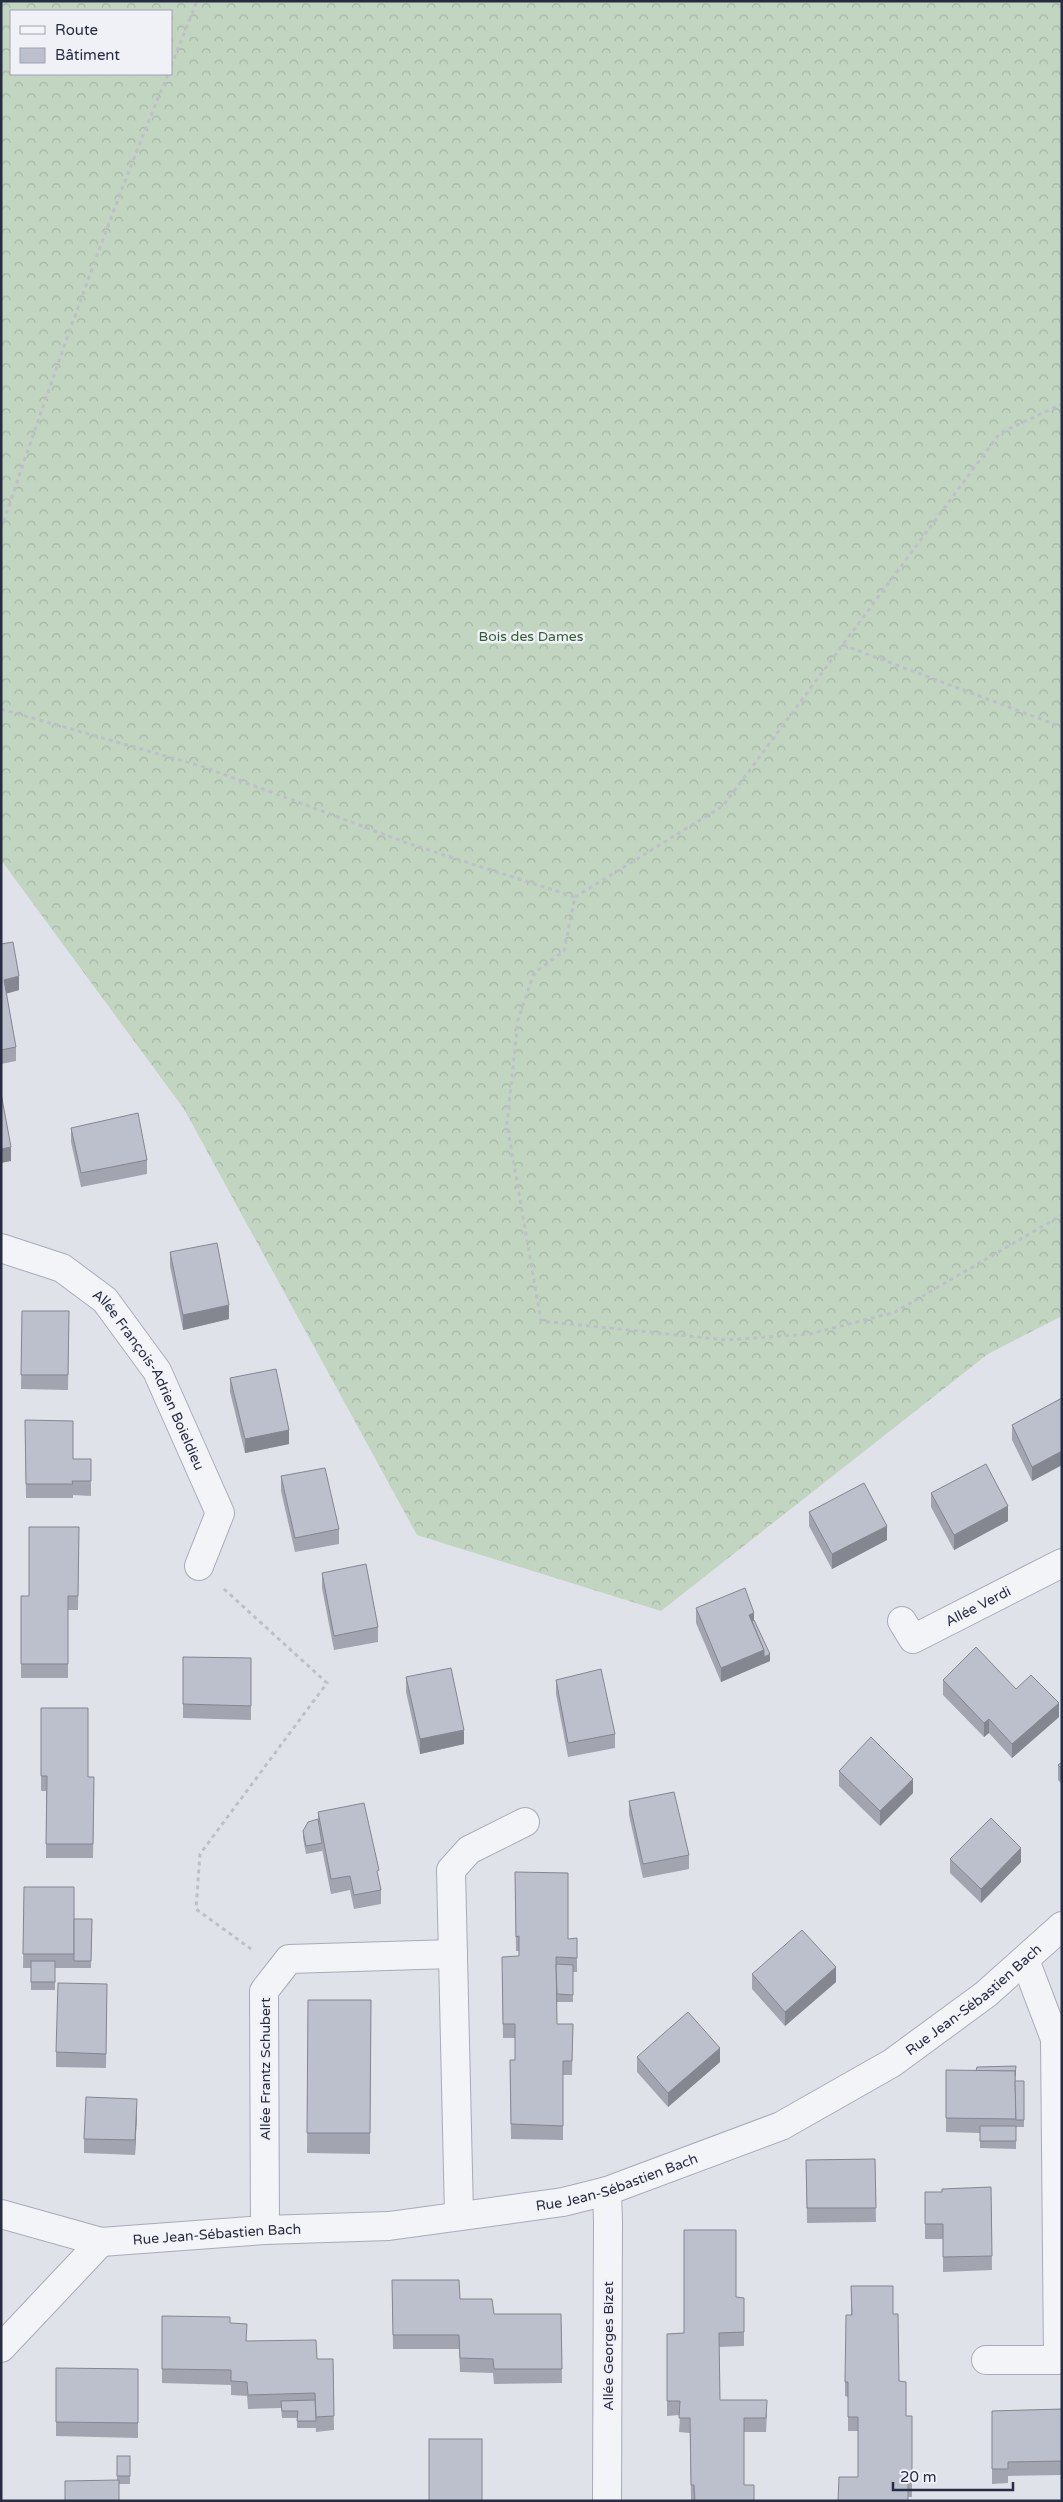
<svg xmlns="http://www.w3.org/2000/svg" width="1063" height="2502" viewBox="0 0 1063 2502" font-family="'Varela Round',sans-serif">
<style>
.forest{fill:url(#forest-crowns);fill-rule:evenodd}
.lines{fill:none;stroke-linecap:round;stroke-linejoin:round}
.street-casing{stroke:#a8abb8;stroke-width:30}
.path{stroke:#bec0c9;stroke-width:3;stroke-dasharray:4 4;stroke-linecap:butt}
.street{stroke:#f3f4f8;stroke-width:28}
.wall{fill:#a2a5b0}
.shaded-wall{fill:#848690}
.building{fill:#bcc0cd;stroke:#848690}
.labels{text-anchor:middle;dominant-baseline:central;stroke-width:5;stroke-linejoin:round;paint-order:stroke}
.park-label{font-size:14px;fill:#336033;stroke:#eff1f7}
.street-label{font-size:14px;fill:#272c43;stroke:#eff1f7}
</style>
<defs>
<pattern id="forest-crowns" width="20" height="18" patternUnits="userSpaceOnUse" patternTransform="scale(1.25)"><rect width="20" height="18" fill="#c1d5c0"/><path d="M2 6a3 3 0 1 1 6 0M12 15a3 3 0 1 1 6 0" fill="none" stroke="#a6b7a6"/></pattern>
</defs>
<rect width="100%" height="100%" fill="#e0e2ea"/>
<path class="forest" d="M1 1H1062V1316L988 1354 661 1611 417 1535 184 1109 1 860ZM11 11H171V74H11Z"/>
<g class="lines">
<defs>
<g id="street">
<path id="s1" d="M1 1248 62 1268 105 1300 157 1371 220 1513 199 1566"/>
<path id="s2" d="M902 1621 913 1639 1062 1563"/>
<path d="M607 2191 608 2222 607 2501"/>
<path id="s3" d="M1 2214 101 2242 265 2230 389 2226 563 2202 607 2191 781 2126 892 2063 986 1994 1062 1926"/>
<path d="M459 2215 451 1870 469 1850 525 1822"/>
<path d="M265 2230 264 1991 289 1959 453 1954"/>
<path d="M1 2348 101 2242"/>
<path d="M986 2360H1058L1055 2039 1025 1960"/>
</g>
</defs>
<use href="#street" class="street-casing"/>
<g class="path">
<path d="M171 66 197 1"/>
<path d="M1 529C53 376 106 223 168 74"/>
<path d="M843 645 1062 727"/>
<path d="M1 709 204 767 410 844 575 897 564 951 534 973 518 1020 507 1124 541 1321 727 1340 810 1334 895 1312 1062 1215"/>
<path d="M575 897 723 806 1000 433 1062 404"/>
<path d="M224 1589 327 1683 200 1854 196 1909 251 1949"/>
</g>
<use href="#street" class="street"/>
</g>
<g class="wall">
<path d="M1 944 19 990 6 994 16 1047V1061L1 1064Z"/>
<path d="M71 1128 147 1160V1174L81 1187 71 1142Z"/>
<path d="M170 1252 229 1319 183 1330 170 1266Z"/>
<path d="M22 1311H69L68 1390 21 1389Z"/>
<path d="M230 1378 289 1444 245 1453 230 1392Z"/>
<path d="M1062 1398V1465L1032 1481 1012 1440V1425Z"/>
<path d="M25 1420 73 1459H91V1496L73 1495V1498H26Z"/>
<path d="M281 1476 339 1529V1544L295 1552 281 1491Z"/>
<path d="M931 1493 1008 1521 954 1550 931 1507Z"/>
<path d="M809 1512 887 1540 832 1569 809 1526Z"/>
<path d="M79 1527 78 1610H68V1678H21V1596H29Z"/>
<path d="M322 1573 378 1627V1642L334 1650 322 1588Z"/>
<path d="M696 1608 754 1620 770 1661 721 1682 696 1623Z"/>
<path d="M183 1657 251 1658V1720L183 1718Z"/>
<path d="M406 1677 464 1744 420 1754 406 1692Z"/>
<path d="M556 1680 615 1734V1748L568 1757 556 1694Z"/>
<path d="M943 1680 1016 1689 1059 1717 1012 1758 989 1733 984 1737 943 1695Z"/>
<path d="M41 1708 88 1777H94L93 1858H46V1791H41Z"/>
<path d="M1062 1762V1784L1058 1780V1765Z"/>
<path d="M839 1771 913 1793 880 1826 839 1786Z"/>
<path d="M629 1801 689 1855V1869L643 1878 629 1815Z"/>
<path d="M318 1812 379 1880 381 1890V1904L354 1909 350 1890 331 1894 322 1849V1851L306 1854 303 1838V1831L318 1819Z"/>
<path d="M950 1859 1021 1862 981 1903 950 1873Z"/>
<path d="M515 1872 568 1939 577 1938V1972H573V2002H557V2024H573L572 2075H563V2140L511 2139 510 2060H515V2038H503L502 1972 519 1956V1951H516Z"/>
<path d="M24 1887 74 1919H92L91 1968H74V1958V1968H55V1990H31V1968H23Z"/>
<path d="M752 1974 836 1982 785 2026 752 1989Z"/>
<path d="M107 1984 106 2068 56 2067V2052Z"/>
<path d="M308 2000H371L370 2154 307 2153Z"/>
<path d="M637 2057 720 2062 668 2107 637 2072Z"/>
<path d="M946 2070 1016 2074 1015 2081 1024 2088V2127H1016V2149L980 2148V2133L946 2132Z"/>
<path d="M137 2113 135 2155 84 2153V2139Z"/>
<path d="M875 2159 876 2222 807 2223 806 2160Z"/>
<path d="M991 2187 992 2270 943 2272V2239H925V2192H942Z"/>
<path d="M392 2280 460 2299 494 2314H561L562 2383 494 2384 493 2373 460 2372 459 2349H393Z"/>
<path d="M851 2286 893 2314 899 2381 906 2416H912V2497H908L858 2477V2431H848V2397L845 2396V2382L851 2315Z"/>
<path d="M736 2297 744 2298V2346L719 2347 720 2400 767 2414 766 2432H744V2485L754 2501H694V2500H691L690 2433 679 2432 680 2415 667 2416V2334L684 2333Z"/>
<path d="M162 2316 247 2341 317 2359H333L334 2430 316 2432 315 2408 316 2428H297V2418H282L281 2408 248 2409 247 2396 231 2395V2385L162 2383Z"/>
<path d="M56 2368 138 2369V2438L56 2436Z"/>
<path d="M1062 2409V2475L1008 2476V2483L992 2484V2411Z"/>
<path d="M117 2456H130V2484H119L117 2480Z"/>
</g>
<g class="shaded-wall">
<path d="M19 976V990L4 994V980Z"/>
<path d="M11 1147V1161L1 1163V1149Z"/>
<path d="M229 1305V1319L183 1330V1315Z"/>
<path d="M289 1430V1444L245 1453V1439Z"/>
<path d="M1062 1451V1465L1032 1481V1467Z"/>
<path d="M1008 1506V1521L954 1550V1535Z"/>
<path d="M887 1526V1540L832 1569V1554Z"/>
<path d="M754 1613V1627L749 1615Z"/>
<path d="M764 1650 770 1654V1661L721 1682V1668Z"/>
<path d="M1059 1703V1717L1012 1758V1744Z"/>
<path d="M989 1719V1733L984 1737V1723Z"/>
<path d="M464 1730V1744L420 1754V1739Z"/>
<path d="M913 1779V1793L880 1826V1811Z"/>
<path d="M1021 1848V1862L981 1903V1889Z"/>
<path d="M836 1967V1982L785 2026V2012Z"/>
<path d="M720 2048V2062L668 2107V2093Z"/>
<path d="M137 2099V2113L135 2155V2140Z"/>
</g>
<g class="building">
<path d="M13 942 19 976 4 980 16 1047 1 1050V944Z"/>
<path d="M1 1093 11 1147 1 1149Z"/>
<path d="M138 1113 147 1160 81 1173 71 1128Z"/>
<path d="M217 1243 229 1305 183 1315 170 1252Z"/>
<path d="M22 1311H69L68 1375H21Z"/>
<path d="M276 1369 289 1430 245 1439 230 1378Z"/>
<path d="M1062 1398V1451L1032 1467 1012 1425Z"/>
<path d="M25 1420 73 1421V1459H91V1481H72L73 1484H26Z"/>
<path d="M986 1464 1008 1506 954 1535 931 1493Z"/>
<path d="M325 1468 339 1529 295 1538 281 1476Z"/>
<path d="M864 1483 887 1526 832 1554 809 1512Z"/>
<path d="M29 1527H79L78 1596H68V1664H21V1596H29Z"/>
<path d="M366 1564 378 1627 334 1636 322 1573Z"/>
<path d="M745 1588 754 1613 749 1615 764 1650 721 1668 696 1608Z"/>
<path d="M754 1620 770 1654 764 1657V1650L752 1621Z"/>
<path d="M976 1647 1016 1689 1031 1675 1059 1703 1012 1744 989 1719 984 1723 943 1680Z"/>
<path d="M183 1657 251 1658V1706L183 1704Z"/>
<path d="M451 1668 464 1730 420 1739 406 1677Z"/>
<path d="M601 1669 615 1734 568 1743 556 1680Z"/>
<path d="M41 1708H88V1777H94L93 1844H46L47 1776H41Z"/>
<path d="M871 1737 913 1779 880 1811 839 1771Z"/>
<path d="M1062 1762V1769L1058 1765Z"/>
<path d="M674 1792 689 1855 643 1864 629 1801Z"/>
<path d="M364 1803 379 1870 377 1871 381 1890 354 1895 350 1876 331 1879 318 1812Z"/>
<path d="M991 1818 1021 1848 981 1889 950 1859Z"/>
<path d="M318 1819 322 1843 306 1846 303 1831 308 1822Z"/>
<path d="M515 1872 568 1873V1939L577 1938V1958L556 1957 557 2024H573L572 2061H563V2126L511 2124 510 2060H515V2024H503L502 1957 519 1956V1936L516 1937Z"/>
<path d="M24 1887H74V1954H23Z"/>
<path d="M74 1919H92L91 1961H74Z"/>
<path d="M802 1930 836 1967 785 2012 752 1974Z"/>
<rect x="31" y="1961" width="24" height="21"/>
<path d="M556 1964 573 1965V1995L557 1994Z"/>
<path d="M58 1983 107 1984 106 2054 56 2052Z"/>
<path d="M308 2000H371L370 2133H307Z"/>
<path d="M688 2012 720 2048 668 2093 637 2057Z"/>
<path d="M1016 2066 1015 2076V2071H976L977 2067Z"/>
<path d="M946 2070 1015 2071 1016 2119 946 2118Z"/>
<path d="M1015 2081H1024V2120H1016Z"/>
<path d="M86 2097 137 2099 135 2140 84 2139Z"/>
<rect x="980" y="2126" width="36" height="15"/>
<path d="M875 2159 876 2208H807L806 2160Z"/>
<path d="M991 2187 992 2256 943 2257V2224H925V2192H942V2189Z"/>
<path d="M684 2230H736V2297L744 2298V2332L719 2333 720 2400H767L766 2418H744V2485H754V2501H695L694 2485H691L690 2418H679L680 2401H667V2334L684 2333Z"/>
<path d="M392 2280H459L460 2299H492L494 2314H561L562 2369H494L493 2359 460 2358 459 2335H393Z"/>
<path d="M851 2286H893V2314H898L899 2381 906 2382V2416H912V2483H908V2501H838L839 2477H858V2417H848V2382H845L846 2315H852Z"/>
<path d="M162 2316 230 2317V2323L247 2324 246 2341 316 2340 317 2359H333L334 2416 316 2417 315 2393 248 2395 247 2382 231 2381V2370L162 2369Z"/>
<path d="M56 2368 138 2369V2423L56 2422Z"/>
<path d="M315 2400 316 2421H297L298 2411H282L281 2401Z"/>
<path d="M1062 2409V2461L1008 2462V2469H992V2411Z"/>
<rect x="429" y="2439" width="53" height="62"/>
<rect x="117" y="2456" width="13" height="20"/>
<path d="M119 2480V2501H65V2481Z"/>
</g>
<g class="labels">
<g class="park-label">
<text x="531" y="636">Bois des Dames</text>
</g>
<g class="street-label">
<text stroke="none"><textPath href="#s1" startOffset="209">Allée François-Adrien Boieldieu</textPath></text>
<text stroke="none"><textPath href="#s2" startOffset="94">Allée Verdi</textPath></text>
<text stroke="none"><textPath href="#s3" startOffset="1030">Rue Jean-Sébastien Bach</textPath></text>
<text transform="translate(265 2069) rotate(-90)">Allée Frantz Schubert</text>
<text stroke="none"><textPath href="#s3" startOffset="625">Rue Jean-Sébastien Bach</textPath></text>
<text stroke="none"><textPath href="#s3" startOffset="220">Rue Jean-Sébastien Bach</textPath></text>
<text transform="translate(608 2346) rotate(-90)">Allée Georges Bizet</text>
</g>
</g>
<rect width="1063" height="2502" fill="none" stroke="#272c43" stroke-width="5"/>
<rect x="10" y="10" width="162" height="65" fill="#eff1f7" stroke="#9fa2af"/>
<rect x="20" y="26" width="25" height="8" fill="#f3f4f8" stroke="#9fa2af"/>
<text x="55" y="35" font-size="15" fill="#272c43">Route</text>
<rect x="20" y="48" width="25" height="15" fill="#bcc0cd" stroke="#9fa2af"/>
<text x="55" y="60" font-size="15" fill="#272c43">Bâtiment</text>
<path d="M893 2482v8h120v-8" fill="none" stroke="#272c43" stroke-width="2.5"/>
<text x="900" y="2482" font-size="15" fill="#272c43" stroke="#eff1f7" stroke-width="4" paint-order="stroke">20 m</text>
</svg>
